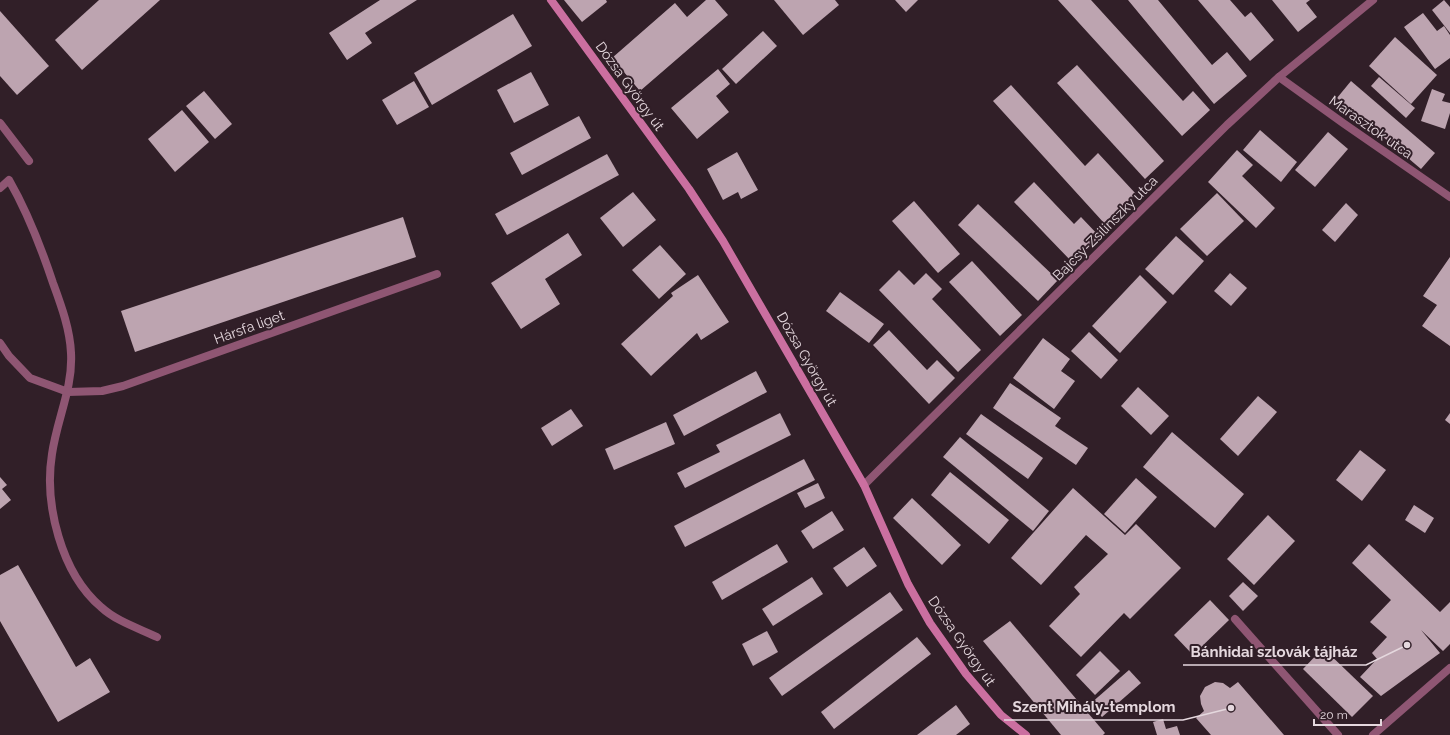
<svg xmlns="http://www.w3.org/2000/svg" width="1450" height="735" viewBox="0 0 1450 735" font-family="Raleway,sans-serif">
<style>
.building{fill:#bda4b0}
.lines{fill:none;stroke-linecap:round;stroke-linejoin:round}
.lane{stroke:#8f5673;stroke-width:8}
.street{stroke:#8f5673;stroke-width:8}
.secondary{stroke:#cb6fa0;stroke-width:8}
.labels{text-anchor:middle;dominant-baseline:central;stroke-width:4;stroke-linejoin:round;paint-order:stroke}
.street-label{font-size:14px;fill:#e5d8de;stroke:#311f28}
.leader{fill:none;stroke:#e5d8de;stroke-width:1.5}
.callout-dot{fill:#e5d8de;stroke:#311f28;stroke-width:1.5}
.callout-label{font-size:15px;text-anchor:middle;font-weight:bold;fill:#e5d8de;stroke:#311f28;stroke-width:4;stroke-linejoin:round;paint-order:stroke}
</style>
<rect width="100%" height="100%" fill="#311f28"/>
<g class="building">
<path d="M99 0H160L82 70 55 40Z"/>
<path d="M380 0H417L365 33 372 43 347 60 329 33Z"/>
<path d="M564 0H606L607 2 582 22Z"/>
<path d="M706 0H715L728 15 640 91 612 58 675 3 687 17Z"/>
<path d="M774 0H835L839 5 803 35Z"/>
<path d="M895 0H918L906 12Z"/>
<path d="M1058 0H1091L1183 101 1193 91 1210 110 1182 136Z"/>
<path d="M1128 0H1158L1212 65 1227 52 1247 76 1214 104Z"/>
<path d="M1198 0H1230L1245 17 1251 12 1274 40 1250 61Z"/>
<path d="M1272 0H1310L1306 3 1317 17 1298 32Z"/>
<path d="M1444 0 1450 7V33L1432 10Z"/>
<path d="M0 11 49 66 17 95 0 76Z"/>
<path d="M1423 13 1437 31 1444 26 1450 35V58L1435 69 1404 27Z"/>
<path d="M513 14 532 46 432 105 414 73Z"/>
<path d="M763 31 777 46 736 84 722 69Z"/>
<path d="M1395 37 1437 75 1411 104 1369 66Z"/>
<path d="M1077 65 1164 161 1145 179 1057 83Z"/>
<path d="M718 69 730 84 716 96 729 112 697 139 671 108Z"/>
<path d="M531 72 549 105 514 123 497 90Z"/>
<path d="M1379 77 1415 108 1406 118 1371 86Z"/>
<path d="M414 81 429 107 397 125 382 100Z"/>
<path d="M1351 81 1435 153 1421 169 1337 98Z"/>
<path d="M1011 85 1085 166 1098 153 1136 194 1104 223 993 101Z"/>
<path d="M1432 89 1445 94 1442 101 1450 103V113L1445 129 1421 121Z"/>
<path d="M204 91 232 124 215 139 186 106Z"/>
<path d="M182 110 209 142 175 172 148 139Z"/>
<path d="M579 116 591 138 522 175 510 153Z"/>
<path d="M1260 130 1297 162 1281 182 1243 150Z"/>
<path d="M1328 132 1348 149 1315 187 1295 170Z"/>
<path d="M1237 150 1253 165 1242 176 1275 208 1256 228 1208 182Z"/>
<path d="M737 152 758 190 741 199 738 192 723 200 707 169Z"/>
<path d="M607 154 619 175 507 235 495 214Z"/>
<path d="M1034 182 1074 224 1081 217 1100 237 1073 263 1014 202Z"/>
<path d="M633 192 656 220 623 247 600 218Z"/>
<path d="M1217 193 1244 221 1207 256 1180 229Z"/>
<path d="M914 201 960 254 938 273 892 221Z"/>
<path d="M1346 203 1358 215 1335 242 1322 230Z"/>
<path d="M978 204 1058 280 1038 301 958 225Z"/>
<path d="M403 217 416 257 135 352 121 311Z"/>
<path d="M568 233 582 255 545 279 560 304 521 329 491 283Z"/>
<path d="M1176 236 1204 261 1173 295 1145 269Z"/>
<path d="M660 245 686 274 659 299 632 270Z"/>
<path d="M1450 257V346L1422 326 1437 305 1423 296Z"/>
<path d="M972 261 1022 315 1000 336 949 282Z"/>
<path d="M899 270 914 285 926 273 942 289 932 299 981 350 958 372 879 290Z"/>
<path d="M1230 273 1247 288 1231 306 1214 291Z"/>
<path d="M698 275 729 322 701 340 697 333 651 376 621 344 673 296 671 293Z"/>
<path d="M1140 275 1167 302 1120 353 1092 326Z"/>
<path d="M840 292 884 324 869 343 826 311Z"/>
<path d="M889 330 927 370 937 360 955 378 929 404 873 345Z"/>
<path d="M1089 332 1118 360 1101 379 1071 351Z"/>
<path d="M1043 338 1070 359 1061 371 1075 381 1054 409 1013 378Z"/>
<path d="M756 371 767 392 684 436 673 415Z"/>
<path d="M1010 383 1061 418 1055 426 1088 448 1076 465 993 408Z"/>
<path d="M1138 387 1169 416 1151 435 1121 406Z"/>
<path d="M1258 396 1277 412 1238 456 1220 439Z"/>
<path d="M571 409 583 426 552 446 541 428Z"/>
<path d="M780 413 791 435 685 488 677 473 720 452 716 445Z"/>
<path d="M1450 413V424L1445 420Z"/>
<path d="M981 414 1043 458 1028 479 966 434Z"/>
<path d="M666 422 675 444 614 470 605 449Z"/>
<path d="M1172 432 1244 494 1215 528 1143 467Z"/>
<path d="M960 437 1049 511 1033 531 943 457Z"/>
<path d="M1360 450 1386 470 1362 501 1336 480Z"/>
<path d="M804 459 815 480 685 547 674 526Z"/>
<path d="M950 472 1009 520 989 544 931 495Z"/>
<path d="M0 477 7 485 2 489 11 500 0 509Z"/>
<path d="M1136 478 1157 497 1125 533 1104 514Z"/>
<path d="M818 483 825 498 805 508 797 493Z"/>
<path d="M1073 488 1125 535 1136 524 1181 568 1130 619 1124 613 1081 657 1049 626 1080 594 1074 587 1108 554 1086 535 1041 585 1011 558Z"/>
<path d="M912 498 961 545 942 565 893 518Z"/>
<path d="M1414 505 1434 518 1425 533 1405 520Z"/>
<path d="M832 511 844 530 813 549 801 531Z"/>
<path d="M1268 515 1295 541 1254 585 1227 559Z"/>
<path d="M777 544 788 562 722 600 712 582Z"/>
<path d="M1369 544 1440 612 1450 602V644L1443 651 1421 630 1440 653 1381 696 1360 677 1377 659 1372 653 1387 637 1370 622 1391 600 1352 563Z"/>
<path d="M864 547 877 566 847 587 833 568Z"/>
<path d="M18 565 76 667 90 658 110 692 58 722 0 621V575Z"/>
<path d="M812 577 823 594 773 626 762 609Z"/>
<path d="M1243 582 1258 596 1243 611 1229 596Z"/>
<path d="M890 592 903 610 782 696 769 678Z"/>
<path d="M1210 600 1229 620 1193 655 1174 635Z"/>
<path d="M1010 621 1105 733 1103 735H1061L983 641Z"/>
<path d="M767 631 778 652 753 666 742 644Z"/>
<path d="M917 637 931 654 834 729 821 712Z"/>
<path d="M1323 648 1373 696 1352 717 1303 669Z"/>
<path d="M1100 651 1120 671 1095 695 1076 675Z"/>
<path d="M1129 670 1141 683 1102 717 1090 704Z"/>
<path d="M1215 682 1223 683 1230 688 1238 682 1284 735H1211L1196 718 1204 711 1201 704 1200 696 1205 687Z"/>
<path d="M956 705 970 724 956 735H917Z"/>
<path d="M1163 719 1166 729 1177 726 1180 735H1157L1153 722Z"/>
</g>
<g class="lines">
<g class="lane">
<path d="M1235 619 1338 735"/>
<path d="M1373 735 1450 668"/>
</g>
<g class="street">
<path d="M1279 77 1343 123 1450 197"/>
<path d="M0 123 29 161"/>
<path d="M0 188 9 180C28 213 41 247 53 283 61 305 70 329 71 353 73 388 57 419 52 454 44 504 61 573 101 607 116 621 138 628 157 637"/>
<path d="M0 343 9 356 30 378 68 392 102 391 123 386 437 274"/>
<path d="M864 485 1227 125 1279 77 1373 0"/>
</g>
<path class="secondary" d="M551 0 689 189 723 241 864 485 908 584 930 623 966 674 1001 715 1026 735"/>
</g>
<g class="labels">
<g class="street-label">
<text transform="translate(630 86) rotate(54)">Dózsa György út</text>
<text transform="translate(1371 127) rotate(35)">Marasztok utca</text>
<text transform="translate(1105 228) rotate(-45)">Bajcsy-Zsilinszky utca</text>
<text transform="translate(249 327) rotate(-20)">Hársfa liget</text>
<text transform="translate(807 359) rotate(60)">Dózsa György út</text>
<text transform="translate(962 641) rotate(55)">Dózsa György út</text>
</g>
</g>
<path class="leader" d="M1407 645L1366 665H1183M1231 708L1183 720H1004"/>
<g class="callout-dot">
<circle cx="1407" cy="645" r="4"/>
<circle cx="1231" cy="708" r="4"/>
</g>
<g class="callout-label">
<text x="1274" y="657">Bánhidai szlovák tájház</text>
<text x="1094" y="712">Szent Mihály-templom</text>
</g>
<path d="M1314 719v6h67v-6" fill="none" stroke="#e5d8de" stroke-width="2"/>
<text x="1320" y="719" font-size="12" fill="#e5d8de" stroke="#311f28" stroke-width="3" paint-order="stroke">20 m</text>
</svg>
